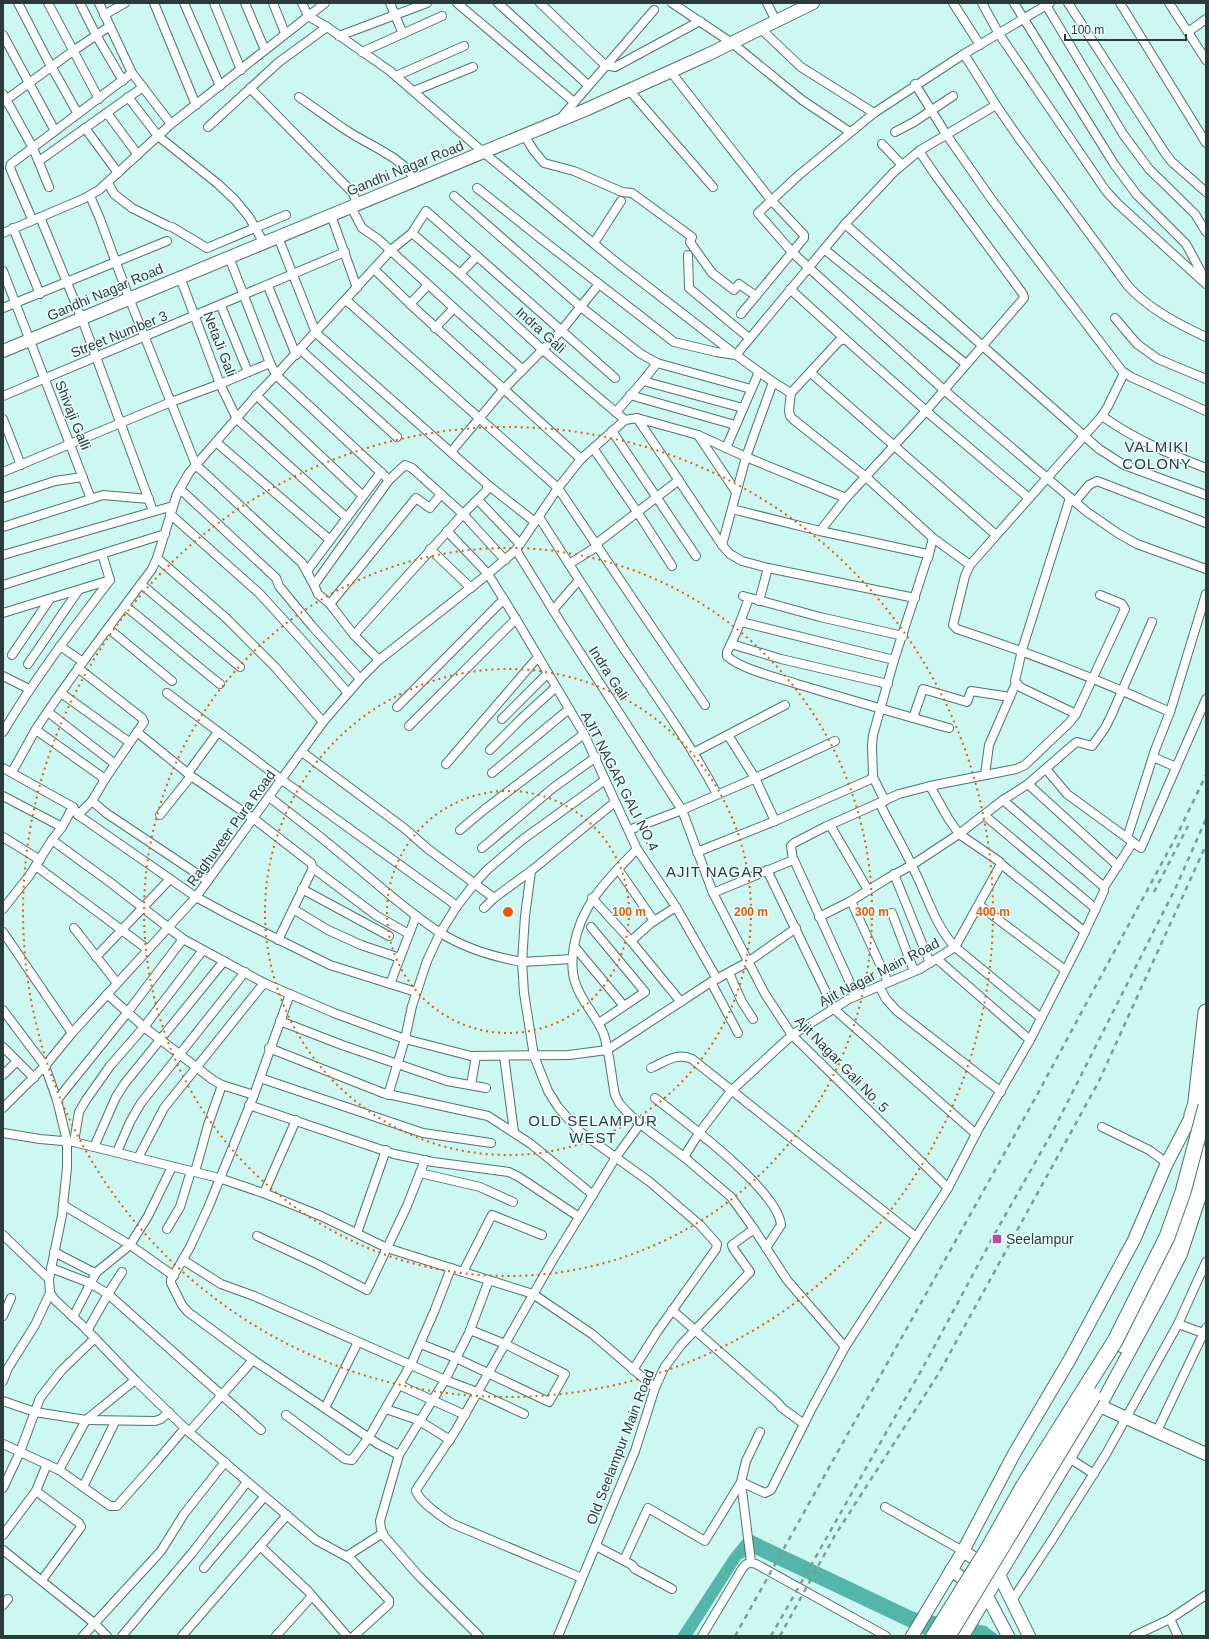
<svg xmlns="http://www.w3.org/2000/svg" width="1209" height="1639" viewBox="0 0 1209 1639" font-family="Arial,sans-serif">
<style>
.water{fill:#54b5aa}
.lines{fill:none;stroke-linecap:round;stroke-linejoin:round}
.street-casing{stroke:#4c746e;stroke-width:10}
.secondary-casing{stroke:#4c746e;stroke-width:14}
.highway-casing{stroke:#4c746e;stroke-width:17}
.street{stroke:#fff;stroke-width:8}
.secondary{stroke:#fff;stroke-width:12}
.highway{stroke:#fff;stroke-width:15}
.rail{stroke:#7d9c97;stroke-width:2.5;stroke-dasharray:5 5;stroke-linecap:butt}
.highway-bridge-casing{stroke:#4c746e;stroke-width:17;stroke-linecap:butt}
.highway-bridge{stroke:#fff;stroke-width:15}
.ring{fill:none;stroke:#e8590c;stroke-width:2;stroke-dasharray:2 4}
.poi-dot{fill:#b54db1;stroke:#edfffc;stroke-width:1.5}
.labels{text-anchor:middle;dominant-baseline:central;stroke-width:3;stroke-linejoin:round;paint-order:stroke}
.street-label{font-size:14px;fill:#2a3b39;stroke:#edfffc}
.poi-label{font-size:14px;fill:#2a3b39;stroke:#edfffc;text-anchor:start}
.neighbourhood-label{font-size:15px;letter-spacing:1px;fill:#2a3b39;stroke:#edfffc}
.centre{fill:#e8590c;stroke:#edfffc;stroke-width:2}
.ring-label{font-size:12px;text-anchor:middle;font-weight:bold;fill:#e8590c;stroke:#edfffc;stroke-width:3;stroke-linejoin:round;paint-order:stroke}
</style>
<rect width="100%" height="100%" fill="#ccf8f1"/>
<path class="water" d="M748 1533 914 1612 986 1626 999 1636H927L754 1554 741 1559 692 1636H677L730 1555Z"/>
<g class="lines">
<defs>
<g id="street">
<path d="M18 3 46 57 78 114"/>
<path d="M48 3 99 99"/>
<path d="M80 3 96 35 123 81"/>
<path d="M99 3 132 73 171 124"/>
<path d="M154 3 196 105"/>
<path d="M184 3 220 86"/>
<path d="M214 3 241 70"/>
<path d="M245 3 265 50"/>
<path d="M273 3 285 33"/>
<path d="M302 3 308 16 327 27 390 71 483 152 616 262 736 355 773 382 746 457 722 545"/>
<path d="M390 3 403 34"/>
<path d="M457 3 574 102"/>
<path d="M498 3 588 85"/>
<path d="M540 3 605 65 615 67 700 21"/>
<path d="M672 3 732 43 802 100 850 132"/>
<path d="M767 3 776 21"/>
<path d="M953 3 980 45"/>
<path d="M982 3 999 34 1106 191 1118 204 1206 284"/>
<path d="M1014 3 1114 164 1137 195 1186 244 1206 281"/>
<path d="M1050 3 964 54 874 113 799 175 758 213 792 252 808 267 944 390 1087 512 1119 534 1137 544 1206 569"/>
<path d="M1068 3 1165 153 1172 162 1206 192"/>
<path d="M1120 3 1206 143"/>
<path d="M1169 3 1206 60"/>
<path d="M1046 5 1123 134 1149 169 1195 214 1206 232"/>
<path d="M104 15 125 3"/>
<path d="M761 29 801 67 874 113"/>
<path d="M1188 32 1206 19"/>
<path d="M3 35 55 131"/>
<path d="M339 36 427 3"/>
<path d="M362 52 442 16"/>
<path d="M964 54 996 105 1018 137 1128 286C1149 309 1178 324 1206 337"/>
<path d="M671 72 771 200 804 235V238L741 314"/>
<path d="M396 76 464 46"/>
<path d="M915 84 946 134 992 200 1122 371 1131 377 1206 411"/>
<path d="M250 88 353 193 357 204"/>
<path d="M629 90 713 187"/>
<path d="M414 91 473 67"/>
<path d="M3 94 33 148 49 187"/>
<path d="M128 97 158 136 218 184 235 200 249 217 264 243"/>
<path d="M299 97C316 109 332 121 349 132 369 145 405 159 415 180"/>
<path d="M3 102 73 51 110 26"/>
<path d="M107 113 138 155"/>
<path d="M560 119 654 10"/>
<path d="M208 127 279 62 327 27"/>
<path d="M85 128 118 173"/>
<path d="M895 132 914 122 953 96"/>
<path d="M524 135 534 151 544 163 574 171 622 192 632 193 692 237 690 242 712 273 734 290 739 284 756 296"/>
<path d="M882 144 902 165"/>
<path d="M39 161 143 87"/>
<path d="M108 183 114 194 132 208 168 226 172 227 207 248 286 215"/>
<path d="M477 188 545 242 674 342 716 352 735 355"/>
<path d="M90 196 100 219 129 298 196 465 302 563 314 585"/>
<path d="M454 196 581 307 641 354 657 363 751 389"/>
<path d="M351 207 362 228 378 239 454 308"/>
<path d="M331 215 357 288"/>
<path d="M40 217 82 319 153 511"/>
<path d="M32 219 10 168 11 164 132 73"/>
<path d="M845 224 1099 449 1124 465 1206 495"/>
<path d="M13 228 40 294"/>
<path d="M3 233 83 199 99 190 171 124 325 3"/>
<path d="M412 233 460 274"/>
<path d="M278 237 316 333 488 485 486 491 463 514 354 635 379 660"/>
<path d="M594 243 621 201"/>
<path d="M824 249 966 364"/>
<path d="M688 255 689 288 749 338"/>
<path d="M477 256 460 274 543 350 625 420"/>
<path d="M374 269 410 304"/>
<path d="M3 271 91 499"/>
<path d="M180 277 220 384 237 419 347 518"/>
<path d="M428 285 410 304 581 459"/>
<path d="M268 286 296 355"/>
<path d="M790 289 845 339"/>
<path d="M346 300 558 488 649 623 705 705"/>
<path d="M221 306 248 372"/>
<path d="M3 308 167 241"/>
<path d="M1115 318 1137 344 1158 359 1206 379"/>
<path d="M435 328 454 308 523 370"/>
<path d="M301 350 397 437"/>
<path d="M736 355 845 224 894 172 919 151 996 105"/>
<path d="M811 373 996 535"/>
<path d="M1124 373 1108 406 1102 416 970 565 965 576 953 625 957 629C1030 653 1100 680 1170 712"/>
<path d="M643 381 657 363"/>
<path d="M773 382 791 393"/>
<path d="M256 395 363 496"/>
<path d="M630 395 735 425"/>
<path d="M3 396 345 252"/>
<path d="M616 412 643 381 743 408"/>
<path d="M1102 416C1134 439 1169 454 1206 468"/>
<path d="M637 418 698 435 746 457 846 498"/>
<path d="M3 419 21 465"/>
<path d="M612 431 696 556"/>
<path d="M698 435 736 492"/>
<path d="M216 442 330 540"/>
<path d="M593 448 638 513 672 566"/>
<path d="M726 448 759 372"/>
<path d="M451 452 503 390 561 331 599 284"/>
<path d="M3 472 171 402 220 384 270 363"/>
<path d="M389 480 276 375 391 250 412 233 426 211 615 378"/>
<path d="M488 485 535 522"/>
<path d="M180 489 276 578 279 586 312 626 360 679"/>
<path d="M3 498 55 481 83 477"/>
<path d="M1070 498 1022 650 1015 681 1020 687 1076 714"/>
<path d="M478 500 520 544"/>
<path d="M1075 502 1089 485 1097 481 1206 523"/>
<path d="M732 509 820 531 927 554 928 556 894 660 873 735 872 745 873 777 885 801"/>
<path d="M170 514 259 593 301 639 348 693"/>
<path d="M539 517C567 561 595 605 624 649 656 696 690 743 717 794"/>
<path d="M3 527 103 495 149 499"/>
<path d="M447 531 488 574 516 619 584 734 637 849 676 907 717 979"/>
<path d="M820 531 846 498 926 411 1024 298 1023 294 936 176 919 151"/>
<path d="M596 544 679 480"/>
<path d="M430 549 471 588"/>
<path d="M516 550 561 623 682 810 713 893 765 994 792 1035 948 1188"/>
<path d="M3 555 173 506"/>
<path d="M157 558 226 618 275 667 323 722"/>
<path d="M928 558 933 538"/>
<path d="M569 564 598 546"/>
<path d="M970 565 933 538 866 477 794 420 790 416 789 410 791 393 839 341 845 339 933 417 1029 498"/>
<path d="M307 571 381 472"/>
<path d="M141 584 240 667"/>
<path d="M3 585 165 534"/>
<path d="M743 596 820 617 903 636"/>
<path d="M749 598 736 633 727 652V656C740 669 779 678 797 684 848 699 898 714 949 728"/>
<path d="M759 601 768 568"/>
<path d="M330 604 416 498 430 508 441 494"/>
<path d="M125 606C157 631 188 659 220 684"/>
<path d="M553 610 579 580"/>
<path d="M3 613 110 580"/>
<path d="M741 622 894 660"/>
<path d="M109 629 172 681"/>
<path d="M354 635 330 604 318 594 314 585 389 480 405 465 412 468 463 514 505 560"/>
<path d="M731 644 781 659 888 684"/>
<path d="M60 646 83 662"/>
<path d="M12 655 50 599"/>
<path d="M28 664 78 591"/>
<path d="M78 668 142 718 144 722 105 779 92 801 78 815 196 897 229 915 330 965 416 992"/>
<path d="M3 676 29 689"/>
<path d="M61 693 129 742"/>
<path d="M167 693 282 780 457 906"/>
<path d="M397 707 504 599"/>
<path d="M48 712 115 764"/>
<path d="M913 718 923 689 967 702 971 691 1010 697"/>
<path d="M502 719 548 673"/>
<path d="M409 726 516 619"/>
<path d="M36 730 105 779"/>
<path d="M3 732C35 678 72 630 110 580L102 554"/>
<path d="M137 732 191 776"/>
<path d="M728 735 755 778 775 821"/>
<path d="M490 750 523 717 556 687"/>
<path d="M302 752 404 828 428 849 494 898"/>
<path d="M693 753 785 705"/>
<path d="M1153 757 1176 767"/>
<path d="M446 764 538 657"/>
<path d="M3 768 73 807 78 815"/>
<path d="M1046 769 1067 794 1141 848 1206 699"/>
<path d="M12 772C20 758 28 743 36 729 72 674 113 622 152 569L157 558 177 494 189 473 255 397 276 375 270 363 229 257"/>
<path d="M188 773 218 732"/>
<path d="M492 773 569 709"/>
<path d="M985 775 989 745 1016 683"/>
<path d="M1028 784 1118 866"/>
<path d="M930 786 948 818 959 834 1000 862 1001 864 1085 932"/>
<path d="M3 796 62 827"/>
<path d="M269 797C298 819 326 841 353 864 381 887 408 912 439 932 464 948 494 957 522 962L572 959"/>
<path d="M92 801 106 813 208 881"/>
<path d="M880 804C891 827 905 849 915 872 928 898 935 925 955 947L1041 1018"/>
<path d="M160 815 191 776 254 819 311 863 313 868 377 916 409 934"/>
<path d="M984 815 1096 909"/>
<path d="M830 825 868 890"/>
<path d="M460 830 485 809 584 734"/>
<path d="M629 830 682 810 749 781 835 741"/>
<path d="M3 837 40 860"/>
<path d="M1127 838 1155 750 1170 712 1206 594"/>
<path d="M52 840 62 827 73 807"/>
<path d="M482 848 553 788 596 757"/>
<path d="M697 852 775 821 869 780 873 777"/>
<path d="M794 860 856 996"/>
<path d="M36 866 147 949"/>
<path d="M618 869 654 921"/>
<path d="M767 870 834 1009 976 1134"/>
<path d="M531 871 525 916 522 962 524 993 534 1056 548 1091 558 1107 579 1131 650 1182 700 1225 717 1244 716 1249 657 1332 633 1370"/>
<path d="M894 874 930 963"/>
<path d="M1104 887 1133 842"/>
<path d="M302 889 389 936"/>
<path d="M713 893 793 860 791 846 794 843 825 827 899 794 930 786 1016 769 1025 765 1070 722 1076 714 1125 609 1122 604 1100 595"/>
<path d="M592 898 631 941 681 1002"/>
<path d="M851 901 888 982"/>
<path d="M979 905 1065 970"/>
<path d="M484 908 494 898 531 871 615 802"/>
<path d="M3 909 29 876 52 840 111 883 183 939 264 983 334 1013 405 1039 471 1056 569 1055 607 1050 711 982 748 962 796 928"/>
<path d="M293 909 328 930 361 945 400 958"/>
<path d="M892 913 914 971"/>
<path d="M819 917 851 901 888 878 912 865 959 834 1003 800 1028 784 1074 744 1077 742 1092 746 1105 728 1111 716 1152 622"/>
<path d="M591 927 645 992 599 1023"/>
<path d="M74 928 117 983"/>
<path d="M3 932 72 1033"/>
<path d="M278 940 313 868"/>
<path d="M631 941 651 923 676 907"/>
<path d="M574 946 624 1006"/>
<path d="M96 957 170 879"/>
<path d="M937 959 1030 1040"/>
<path d="M729 973 742 1002 753 1019"/>
<path d="M711 982 738 1033"/>
<path d="M390 984 416 916"/>
<path d="M879 986 886 999 897 1011 1001 1092"/>
<path d="M107 994 144 1027 213 1080 222 1085 254 1095"/>
<path d="M290 994 254 1095 208 1208 190 1247 171 1280V1283L182 1305 188 1312 253 1360 378 1444 399 1455"/>
<path d="M3 1010 45 1066 57 1100 67 1141V1168L62 1215 49 1279 50 1293 55 1300 85 1328 135 1380 189 1432 316 1540 351 1559 389 1600V1604L354 1636"/>
<path d="M280 1021 342 1045 447 1081 486 1088"/>
<path d="M3 1047 34 1078"/>
<path d="M269 1048 383 1093 488 1116 531 1144 593 1195"/>
<path d="M504 1056 514 1132"/>
<path d="M651 1068C664 1062 677 1052 692 1059L916 1237"/>
<path d="M3 1075 17 1061"/>
<path d="M260 1078 423 1133 491 1143"/>
<path d="M471 1085 476 1056"/>
<path d="M388 1095 405 1039 412 1006 427 961 440 933 457 906 475 883 487 870 522 840 605 780"/>
<path d="M655 1098C684 1121 778 1190 781 1225L766 1248"/>
<path d="M57 1100 127 1013 183 939"/>
<path d="M249 1105 394 1154 433 1162 509 1172 519 1177 579 1217"/>
<path d="M3 1108 45 1066 72 1033 196 897 323 722 362 677 379 660 488 574 516 550 558 488 581 459 625 420 637 418 722 545 730 554 742 561 768 568 915 598"/>
<path d="M1102 1127 1149 1150 1167 1163"/>
<path d="M3 1133 40 1139 74 1142 219 1178 266 1194 321 1216 387 1248 533 1294 592 1334 655 1388"/>
<path d="M74 1142 79 1112 86 1100 110 1066 144 1027 203 950"/>
<path d="M94 1147 116 1097 125 1083 224 961"/>
<path d="M117 1152 130 1122 141 1103 245 972"/>
<path d="M684 1157 699 1133 731 1091 792 1035 849 999 920 969 955 947 1001 864"/>
<path d="M138 1158 164 1108 264 983"/>
<path d="M195 1172 208 1125 222 1085"/>
<path d="M420 1173 480 1187 513 1202"/>
<path d="M264 1193 296 1120"/>
<path d="M63 1205 130 1245 174 1276"/>
<path d="M167 1229 180 1207 191 1171"/>
<path d="M754 1229 787 1280 845 1347"/>
<path d="M357 1233 386 1150"/>
<path d="M3 1235 49 1279"/>
<path d="M257 1236 317 1264 367 1290 407 1206 425 1160"/>
<path d="M54 1252 91 1271 96 1273 98 1271 130 1245 148 1216 172 1167"/>
<path d="M183 1260 221 1284 254 1296 445 1380 477 1392 524 1414"/>
<path d="M51 1268 90 1283 108 1294 87 1331"/>
<path d="M122 1272 108 1294 261 1430"/>
<path d="M463 1272 492 1215 542 1235"/>
<path d="M672 1310 777 1402 782 1408 804 1424"/>
<path d="M3 1316 11 1298"/>
<path d="M73 1317 96 1273"/>
<path d="M1178 1324 1206 1334"/>
<path d="M421 1344 456 1358 549 1402 565 1374 505 1344 470 1330"/>
<path d="M3 1381 8 1368 35 1325 50 1293"/>
<path d="M399 1385 465 1415"/>
<path d="M3 1401 35 1412 86 1420 155 1421 161 1419 169 1412"/>
<path d="M325 1408 358 1342"/>
<path d="M386 1409 418 1420 450 1440"/>
<path d="M286 1415 345 1459 352 1460 369 1437 411 1364 434 1312 451 1268"/>
<path d="M1157 1431 1206 1328"/>
<path d="M189 1432 253 1360"/>
<path d="M3 1444 59 1470 110 1506H117L157 1461 185 1428"/>
<path d="M1069 1458 1094 1474"/>
<path d="M59 1470 86 1420 135 1380"/>
<path d="M83 1487 115 1422"/>
<path d="M3 1488 20 1452 40 1398 61 1371 95 1338"/>
<path d="M36 1491 79 1523 81 1527 42 1580"/>
<path d="M885 1507 963 1551"/>
<path d="M3 1535 36 1491 47 1464"/>
<path d="M260 1546 308 1591 347 1636"/>
<path d="M596 1546 632 1565 635 1569 672 1589"/>
<path d="M3 1550 94 1623 107 1636"/>
<path d="M347 1556 383 1533"/>
<path d="M624 1560 648 1508 705 1541 741 1482 765 1493 771 1490 812 1408 845 1347 948 1188 979 1128 1030 1040 1082 938 1104 891V887L1003 800"/>
<path d="M751 1562 741 1482 746 1461 760 1432"/>
<path d="M204 1568 264 1497"/>
<path d="M582 1578 453 1524C443 1518 417 1500 416 1490L456 1430 554 1258 616 1157 640 1124"/>
<path d="M1011 1602 1052 1540 1106 1454 1178 1324 1206 1262"/>
<path d="M3 1605 8 1599"/>
<path d="M1170 1619 1178 1636"/>
<path d="M83 1636 161 1551 184 1514 225 1462"/>
<path d="M122 1636 192 1553 247 1482"/>
<path d="M182 1636 287 1515"/>
<path d="M276 1636 312 1596"/>
<path d="M479 1636 418 1575 384 1536 381 1529 380 1521 399 1455 445 1380 469 1333 489 1280"/>
<path d="M558 1636 635 1451 655 1388 664 1368 681 1345 750 1272 733 1248 732 1245 754 1229 731 1197 684 1157 640 1124 626 1111 619 1103 615 1095C611 1075 610 1055 604 1035 597 1016 581 1002 575 982 571 970 572 958 574 946 581 904 609 878 637 849"/>
<path d="M702 1636 742 1569C746 1563 749 1562 756 1564L886 1636"/>
<path d="M1134 1636 1170 1619 1206 1595"/>
</g>
<g id="secondary">
<path d="M3 351 585 110 707 55 813 3"/>
<path d="M1100 1406 1206 1454"/>
<path d="M963 1551 999 1575 1029 1636"/>
<path d="M951 1570 987 1596 1008 1636"/>
<path d="M912 1636 963 1551 1014 1454 1070 1359 1134 1240 1167 1163 1192 1115"/>
<path d="M963 1636 1100 1406 1159 1297 1181 1254 1201 1193 1203 1177"/>
</g>
<g id="highway">
<path d="M1196 1101 1206 1012"/>
<path d="M1192 1115 1200 1092"/>
<path d="M1123 1345 1157 1284 1182 1228 1206 1153"/>
</g>
</defs>
<use href="#street" class="street-casing"/>
<use href="#secondary" class="secondary-casing"/>
<use href="#highway" class="highway-casing"/>
<use href="#street" class="street"/>
<use href="#secondary" class="secondary"/>
<use href="#highway" class="highway"/>
<g class="rail">
<path d="M1154 892 1188 826"/>
<path d="M735 1636 1037 1095 1178 833 1206 775"/>
<path d="M771 1636 926 1362 993 1237 1054 1129 1176 887 1206 819"/>
<path d="M780 1636 834 1537 939 1373 1099 1081 1206 845"/>
</g>
<defs>
<g id="highway-bridge">
<path d="M934 1636 988 1549 1023 1487 1115 1341 1167 1237 1183 1192 1206 1106"/>
<path d="M948 1636 1093 1396"/>
</g>
</defs>
<use href="#highway-bridge" class="highway-bridge-casing"/>
<use href="#highway-bridge" class="highway-bridge"/>
</g>
<g class="ring">
<circle cx="508" cy="912" r="121"/>
<circle cx="508" cy="912" r="243"/>
<circle cx="508" cy="912" r="364"/>
<circle cx="508" cy="912" r="485"/>
</g>
<rect class="poi-dot" x="992" y="1234" width="10" height="10" rx="2"/>
<g class="labels">
<g class="street-label">
<text transform="translate(405 168) rotate(-22)">Gandhi Nagar Road</text>
<text transform="translate(105 292) rotate(-23)">Gandhi Nagar Road</text>
<text transform="translate(541 330) rotate(42)">Indra Gali</text>
<text transform="translate(119 334) rotate(-22)">Street Number 3</text>
<text transform="translate(220 344) rotate(69)">NetaJi Gali</text>
<text transform="translate(73 415) rotate(68)">Shivaji Galli</text>
<text transform="translate(609 673) rotate(57)">Indra Gali</text>
<text transform="translate(620 781) rotate(63)">AJIT NAGAR GALI NO.4</text>
<text transform="translate(231 828) rotate(-54)">Raghuveer Pura Road</text>
<text transform="translate(879 972) rotate(-27)">Ajit Nagar Main Road</text>
<text transform="translate(842 1064) rotate(46)">Ajit Nagar Gali No. 5</text>
<text transform="translate(620 1447) rotate(-69)">Old Seelampur Main Road</text>
</g>
<g class="poi-label">
<text x="1006" y="1239">Seelampur</text>
</g>
<g class="neighbourhood-label">
<text x="1157" y="446">VALMIKI<tspan x="1157" dy="17">COLONY</tspan></text>
<text x="715" y="871">AJIT NAGAR</text>
<text x="593" y="1120">OLD SELAMPUR<tspan x="593" dy="17">WEST</tspan></text>
</g>
</g>
<circle cx="508" cy="912" r="6" class="centre"/>
<g class="ring-label">
<text x="629" y="916">100 m</text>
<text x="751" y="916">200 m</text>
<text x="872" y="916">300 m</text>
<text x="993" y="916">400 m</text>
</g>
<rect width="1209" height="1639" fill="none" stroke="#2a3b39" stroke-width="8"/>
<path d="M1065 34v6h121v-6" fill="none" stroke="#2a3b39" stroke-width="2"/>
<text x="1071" y="34" font-size="12" fill="#2a3b39" stroke="#edfffc" stroke-width="3" paint-order="stroke">100 m</text>
</svg>
